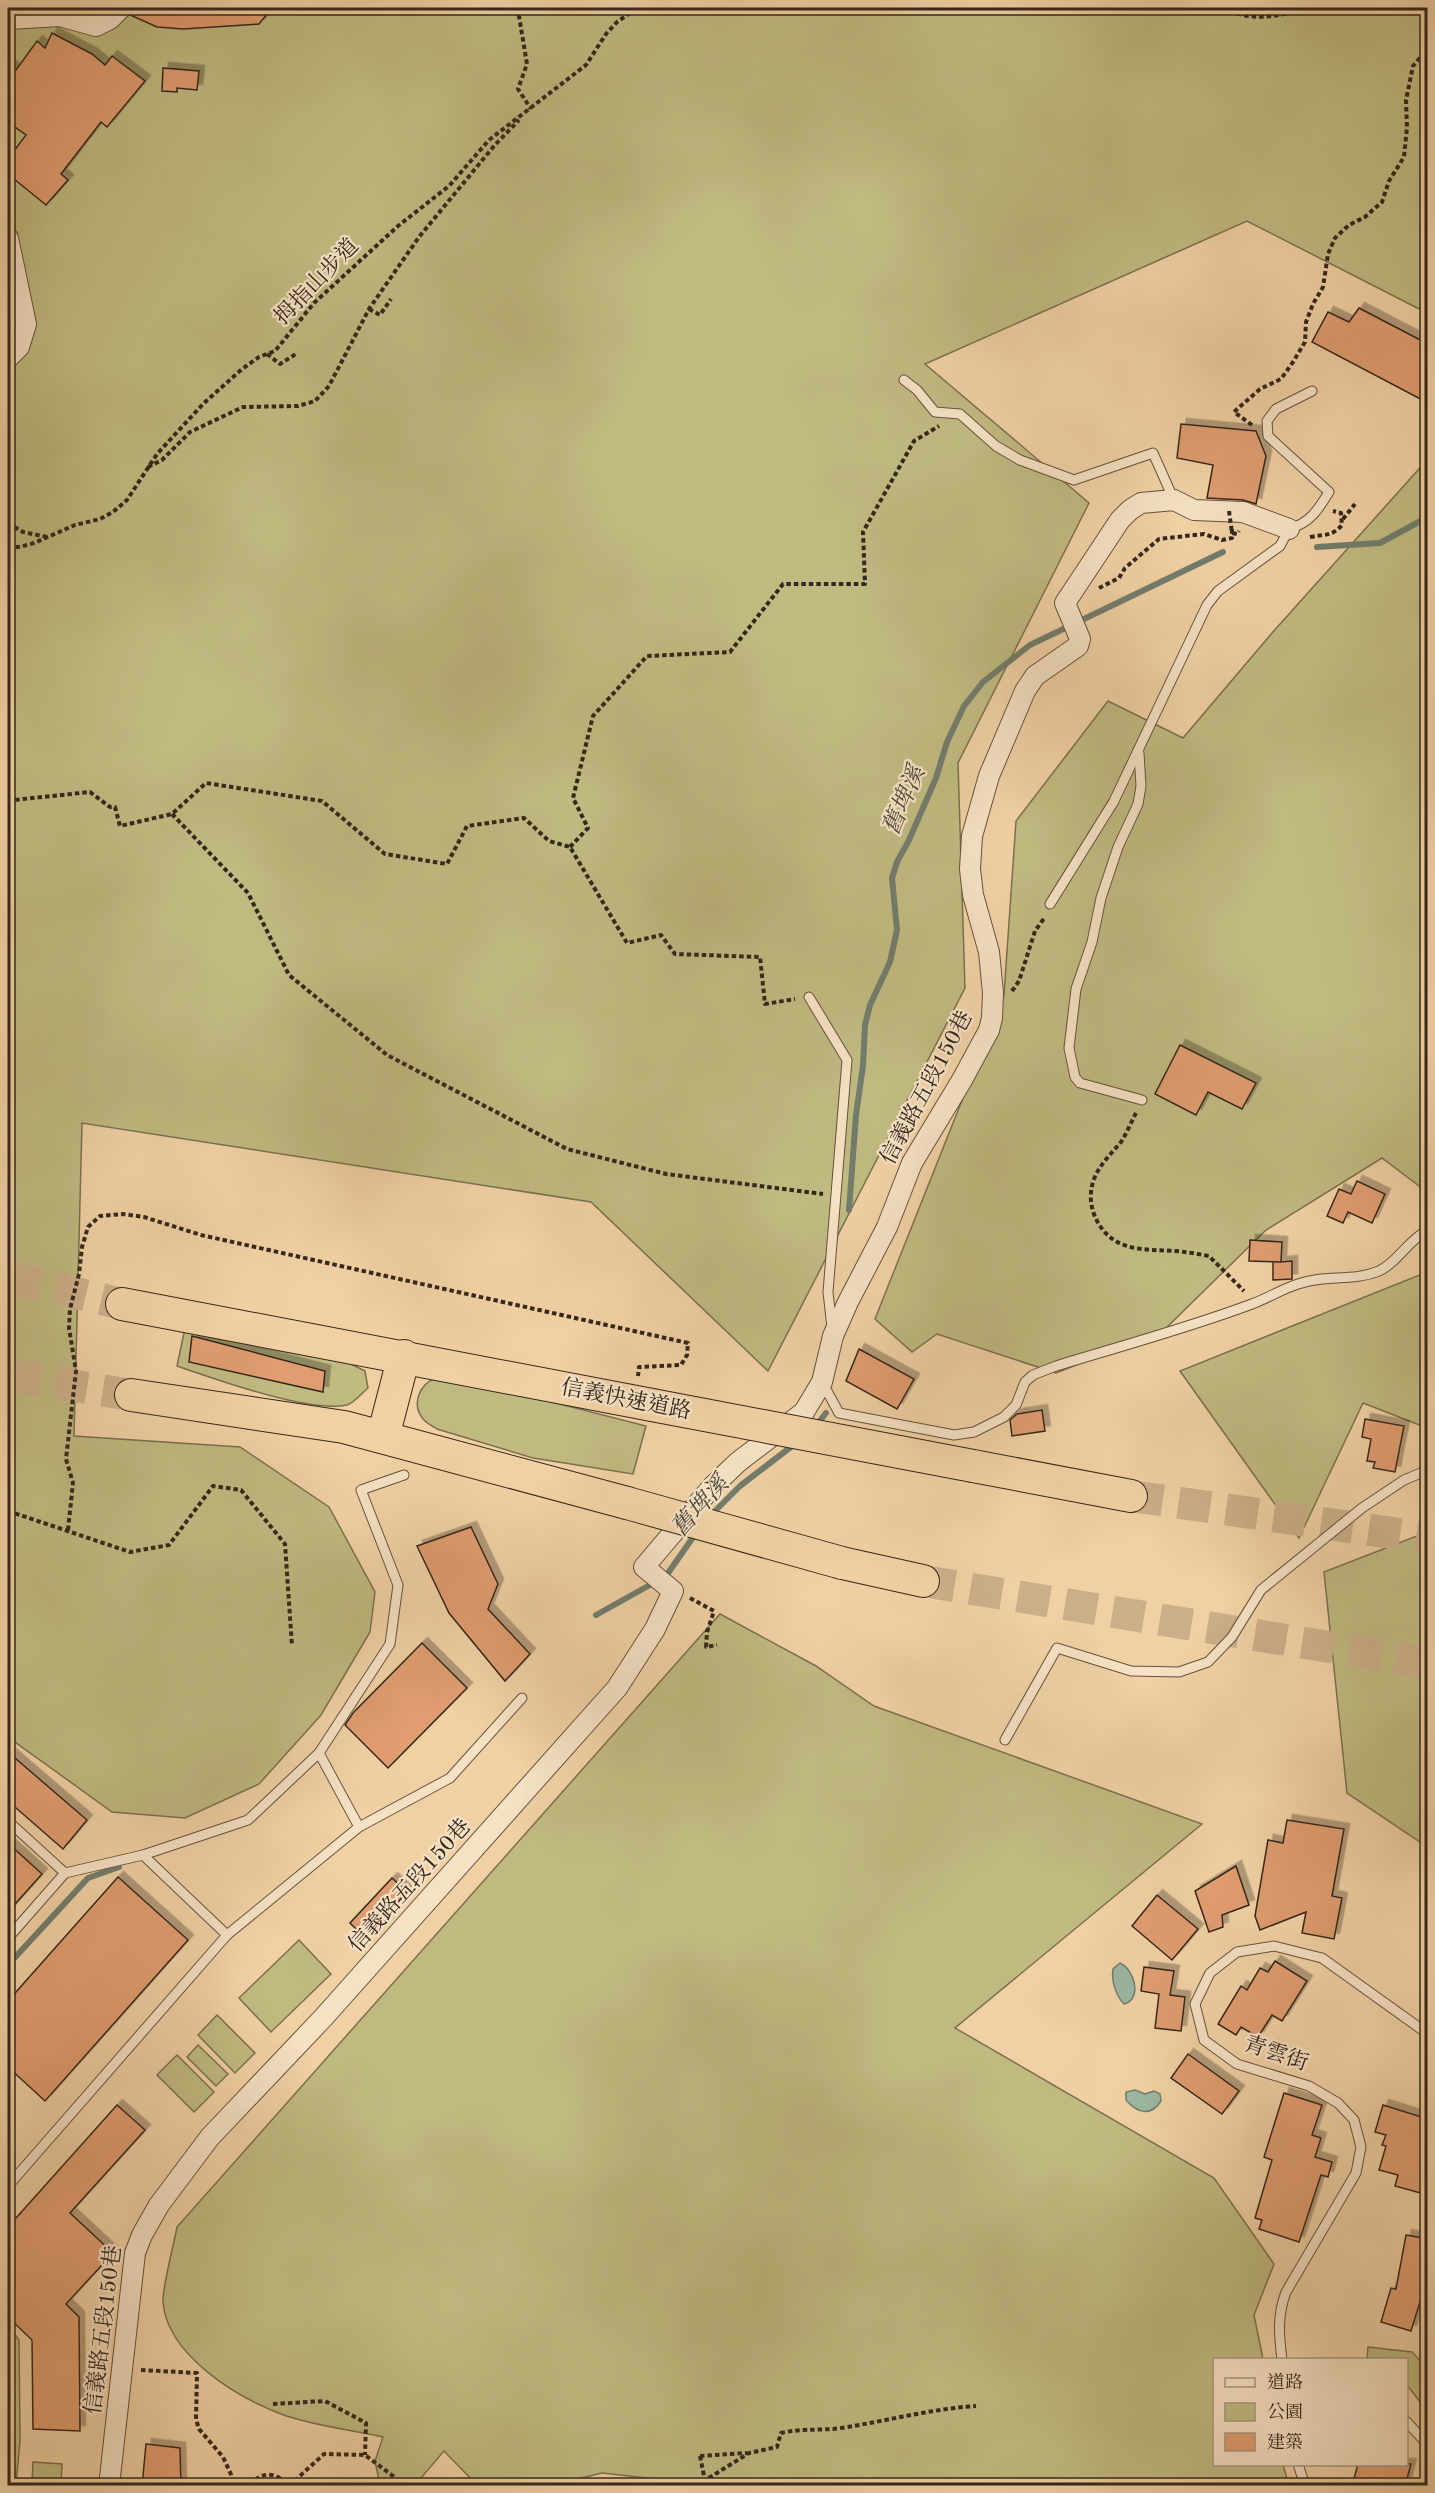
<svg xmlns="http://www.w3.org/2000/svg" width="1435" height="2493" viewBox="0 0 1435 2493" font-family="'Old Standard TT','Noto Serif TC',serif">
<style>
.green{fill:#c0ba81;stroke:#7a704e;stroke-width:1.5}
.water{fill:#9bb7a3;stroke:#727d6d;stroke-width:1.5}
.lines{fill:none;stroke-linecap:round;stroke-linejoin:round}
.stream{stroke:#727d6d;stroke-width:6}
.building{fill:#e09d70;stroke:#34271b;stroke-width:1.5;filter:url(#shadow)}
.trunk-tunnel{stroke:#cbaf89;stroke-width:32;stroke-dasharray:32 16;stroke-linecap:butt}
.service-casing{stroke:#63523d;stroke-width:11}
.minor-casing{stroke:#63523d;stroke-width:22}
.trunk-casing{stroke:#34271b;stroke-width:34}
.path{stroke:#34271b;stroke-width:4;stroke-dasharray:4.5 3;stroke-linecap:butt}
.service{stroke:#f6e1c4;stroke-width:9}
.minor{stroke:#f6e1c4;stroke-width:20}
.trunk{stroke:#f1d1a4;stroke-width:32}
.trunk-bridge-casing{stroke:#34271b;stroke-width:34;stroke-linecap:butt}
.path-bridge{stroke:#34271b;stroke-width:4;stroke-dasharray:4.5 3;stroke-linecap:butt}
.trunk-bridge{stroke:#f1d1a4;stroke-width:32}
.labels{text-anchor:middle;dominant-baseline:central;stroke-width:4.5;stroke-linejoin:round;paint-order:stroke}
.street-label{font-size:22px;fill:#34271b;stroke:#f6e1c4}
.water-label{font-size:24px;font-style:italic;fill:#4e4b3d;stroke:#f6e1c4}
</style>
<defs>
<filter id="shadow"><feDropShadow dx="5.5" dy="-5.5" stdDeviation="0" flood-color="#0004"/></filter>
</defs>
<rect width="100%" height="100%" fill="#f1d1a4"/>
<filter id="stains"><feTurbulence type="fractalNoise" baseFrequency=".00333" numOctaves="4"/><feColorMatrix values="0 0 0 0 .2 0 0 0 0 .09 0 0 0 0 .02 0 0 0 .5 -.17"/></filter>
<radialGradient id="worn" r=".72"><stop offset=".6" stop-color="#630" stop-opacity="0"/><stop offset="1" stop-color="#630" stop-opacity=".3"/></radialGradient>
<g class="green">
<path d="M8 8H1427V313L1247 221 925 364 1089 503 958 763 965 988 768 1371 591 1202 82 1123 74 1436 240 1447 329 1507 375 1592 370 1632 321 1715 259 1784 185 1818 112 1812 8 1737Z"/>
<path d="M1427 460V1192L1382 1158 1266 1230 1163 1331 1056 1373 937 1334 912 1352 875 1319 1004 995 1016 821 1108 701 1183 738 1272 633Z"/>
<path d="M1427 1272V1428L1363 1403 1299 1538 1180 1371Z"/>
<path d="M185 1328 343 1360 365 1371 368 1388C362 1393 354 1403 347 1405 309 1413 215 1379 177 1366Z"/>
<path d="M436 1378H458L646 1426 633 1474 533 1458 437 1429C434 1427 428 1424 425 1421 410 1406 419 1384 436 1378Z"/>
<path d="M1427 1532V1844L1420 1842 1347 1793 1324 1572Z"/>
<path d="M720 1614 816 1666 874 1706 1202 1824 955 2028 1214 2178 1274 2264 1254 2315 1263 2359 1214 2360V2464L1283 2465 1289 2485 718 2486 602 2473 552 2485 478 2486 444 2451 415 2485H380L375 2461 383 2437C352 2430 309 2425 281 2414 236 2397 168 2355 163 2303 162 2288 174 2244 177 2227Z"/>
<path d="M299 1940 331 1974 271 2032 239 1998Z"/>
<path d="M217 2015 255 2053 235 2073 198 2035Z"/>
<path d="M198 2045 228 2074 216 2086 187 2057Z"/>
<path d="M177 2055 214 2092 194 2112 157 2075Z"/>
<path d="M8 2325 19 2340 20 2441 16 2485H8Z"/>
<path d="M1368 2347 1412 2352 1427 2368V2411L1407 2385 1406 2360 1367 2359Z"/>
<path d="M33 2462 62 2464 61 2485H32Z"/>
</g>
<g class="water">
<path d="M1120 1963C1134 1969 1143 1999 1124 2004 1116 1996 1111 1980 1113 1969Z"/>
<path d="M1135 2090 1145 2094 1154 2091 1160 2094 1161 2101C1151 2117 1137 2113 1126 2100V2092Z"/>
</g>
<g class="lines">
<g class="stream">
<path d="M1317 547 1380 543 1428 517"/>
<path d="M849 1210 856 1115 863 1066 865 1025 870 1005 890 962 897 930 892 878 897 862 909 840 936 778 947 742 964 706 983 682 1030 645 1223 552"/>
<path d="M815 1427 826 1413"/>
<path d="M710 1516 740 1486 796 1443"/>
<path d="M596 1615 666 1576 696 1533"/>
<path d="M8 1965 88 1878 119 1867"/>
</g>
</g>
<g class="building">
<path d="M151 8H272L259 24 183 29 157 27 130 15 132 11 151 10Z"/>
<path d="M52 33 92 54 105 65 112 56 145 81 107 127 101 122 61 174 68 180 46 205 8 174V159L26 135 8 122V64L16 70 37 41 45 48Z"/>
<path d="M163 68 199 71 197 90 177 88V92L162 91Z"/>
<path d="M1359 308 1428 344V403L1312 342 1328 312 1349 322Z"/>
<path d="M1181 424 1256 431 1266 456 1256 504 1243 500 1207 498 1213 465 1177 458Z"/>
<path d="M1180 1045 1256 1083 1242 1109 1208 1092 1196 1115 1155 1094Z"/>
<path d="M1357 1181 1385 1194 1372 1223 1348 1212 1343 1223 1327 1216 1339 1189 1351 1194Z"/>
<path d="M1250 1240 1282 1242 1281 1262 1292 1261V1279L1273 1280V1262H1281L1249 1261Z"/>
<path d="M192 1336 325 1371 323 1392 189 1362Z"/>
<path d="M859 1349 914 1379 897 1409 846 1381Z"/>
<path d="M1042 1410 1045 1431 1012 1436 1010 1420 1017 1414Z"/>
<path d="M1365 1419 1404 1426 1395 1472 1373 1468 1375 1462 1367 1461 1371 1439 1362 1437Z"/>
<path d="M471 1527 498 1584 488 1609 530 1654 505 1681 449 1613 417 1546Z"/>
<path d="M422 1643 467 1688 388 1768 345 1725 353 1713Z"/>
<path d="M8 1752 87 1820 63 1849 8 1801Z"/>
<path d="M1287 1820 1344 1829 1332 1896 1342 1898 1334 1939 1302 1933 1306 1912 1260 1930 1255 1916 1268 1840 1283 1843Z"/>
<path d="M8 1843 42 1874 8 1912Z"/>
<path d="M1236 1866 1249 1905 1222 1915 1223 1927 1209 1932 1195 1891Z"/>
<path d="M118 1877 188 1940 45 2101 8 2067V2001Z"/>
<path d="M392 1878 407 1892 365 1938 350 1923Z"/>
<path d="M1157 1895 1198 1929 1172 1960 1132 1926Z"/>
<path d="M1275 1961 1307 1981 1282 2021 1272 2015 1258 2037 1241 2027 1236 2035 1218 2024 1241 1986 1247 1990 1260 1968 1268 1972Z"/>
<path d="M1144 1967 1174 1971 1170 1995 1185 1997 1181 2031 1155 2028 1159 1994 1141 1991Z"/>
<path d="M1188 2054 1239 2091 1222 2114 1171 2078Z"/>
<path d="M1284 2093 1322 2105 1312 2135 1321 2138 1315 2157 1332 2162 1328 2177 1321 2175 1299 2242 1259 2229 1262 2220 1255 2218 1272 2160 1264 2157Z"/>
<path d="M117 2105 145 2130 70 2213 113 2253 66 2304 79 2317 80 2431 33 2429 32 2340 8 2317V2227Z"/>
<path d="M1383 2105 1428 2119V2195L1395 2186 1398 2175 1379 2170 1386 2146 1382 2145 1386 2135 1375 2132Z"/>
<path d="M1406 2235 1428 2239V2286H1425L1411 2331 1381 2322 1391 2288 1396 2289Z"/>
<path d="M146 2444 180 2448 181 2486H142Z"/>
<path d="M1358 2464H1411L1405 2486H1352Z"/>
</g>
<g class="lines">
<g class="trunk-tunnel">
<path d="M8 1277 122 1304"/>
<path d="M8 1375 131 1395"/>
<path d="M1131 1496 1428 1538"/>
<path d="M923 1581 1428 1663"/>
</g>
<defs>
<g id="service">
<path d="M904 380 917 390 935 412 960 414 996 446 1020 460 1074 480 1153 453 1174 500"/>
<path d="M1139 753 1141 786 1138 804 1118 847 1101 898 1092 942 1076 989 1069 1048 1075 1077 1080 1083 1142 1100"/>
<path d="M1050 904 1114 801 1207 605 1218 591 1280 546 1289 529C1310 523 1318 510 1329 492L1268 436 1267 421 1276 409 1312 391"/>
<path d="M809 997 847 1060 828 1292 832 1328"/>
<path d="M822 1382 839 1413 954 1435 974 1432 1004 1417 1016 1405 1025 1382 1033 1375 1056 1366C1121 1346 1188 1328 1252 1304 1268 1298 1282 1289 1298 1284 1325 1274 1352 1282 1379 1271 1398 1262 1408 1240 1428 1230"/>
<path d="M1005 1740 1057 1648 1131 1671 1179 1672 1208 1662 1232 1637 1261 1590 1362 1508 1404 1480 1428 1470"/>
<path d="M319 1753 359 1827"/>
<path d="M8 1821 65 1873"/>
<path d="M143 1855 227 1935"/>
<path d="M8 1938 65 1873 143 1855 248 1820 319 1753 390 1644 398 1585 361 1490 404 1475"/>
<path d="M8 2186 227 1935 359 1827 450 1778 522 1698"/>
<path d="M1282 2360C1279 2335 1277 2316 1286 2292L1356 2173 1361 2147 1354 2120 1338 2103 1309 2086 1237 2064 1204 2040 1195 2004 1210 1973 1237 1952 1274 1946 1322 1958 1428 2034"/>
<path d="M1406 2421 1428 2445"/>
<path d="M1298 2464 1305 2486"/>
</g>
<g id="minor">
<path d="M8 19 60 16 96 26 110 19 121 8"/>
<path d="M8 238 26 324 19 347 8 358"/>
<path d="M109 2486 135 2253 142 2235 159 2205 210 2137 323 2018 617 1688 655 1629 673 1591 644 1567 712 1487 738 1462 804 1412 822 1382 833 1336 848 1302 887 1227 912 1163 962 1080 989 1030 992 1018 993 993 989 952 973 895 970 869 972 836 989 776 1025 691 1035 676 1078 646 1080 639 1065 603 1120 520 1130 510 1141 503 1174 500 1194 510 1243 512 1289 529"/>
</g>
<g id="trunk">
<path d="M122 1304 652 1405"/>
<path d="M131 1395 344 1427 627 1503"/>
<path d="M383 1437 404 1356"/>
<path d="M973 1466 1131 1496"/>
<path d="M842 1563 923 1581"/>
</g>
</defs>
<use href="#service" class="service-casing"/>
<use href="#minor" class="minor-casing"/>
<use href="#trunk" class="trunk-casing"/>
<g class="path">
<path d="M522 8 519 16 527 64 518 89 531 109"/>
<path d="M1223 8C1251 22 1277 17 1306 8"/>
<path d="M1417 8 1428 10"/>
<path d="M369 309 380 315 391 299"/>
<path d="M267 354 280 364 296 354"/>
<path d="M1252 425 1234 412 1260 389 1281 379 1293 362 1305 342 1306 322 1313 304 1323 287 1328 254 1335 238 1349 225 1365 217 1382 202 1389 181 1404 157 1407 127 1406 100 1413 66 1428 48"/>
<path d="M148 467 162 460 190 432 243 407 298 406 315 401 329 386 369 309 419 237 494 146 519 120"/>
<path d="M1343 519 1355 504"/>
<path d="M8 523 23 532 47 537"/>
<path d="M1310 537C1324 534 1332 537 1342 525L1341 513 1333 511"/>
<path d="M8 547H20L34 543 75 525 100 519 113 512 127 500 157 454 204 403 242 369 259 357 275 351 314 303 398 226 449 186 489 140 586 65 606 34 617 22 637 8"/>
<path d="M1099 588 1119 578 1125 568 1159 539 1204 534 1222 540 1232 538V529"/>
<path d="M8 798 14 800 90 792 110 807H115L120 826 172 814 206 783 322 801 385 854 447 864 467 826 524 818 549 841 570 847 627 943 661 935 675 954 760 957 765 1004 795 999"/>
<path d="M172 814 248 893 289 975 387 1055 567 1149 666 1174 823 1194"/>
<path d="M570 847 588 828 573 798 593 716 647 656 730 652 783 584H865L863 532 914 441 939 426"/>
<path d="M1012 991 1019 981 1035 931 1045 917"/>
<path d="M1136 1113C1131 1122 1127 1133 1121 1142 1111 1154 1100 1164 1094 1179 1089 1193 1090 1206 1096 1219 1113 1253 1144 1249 1176 1251 1187 1252 1198 1254 1209 1256L1244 1291"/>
<path d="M8 1511 130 1552 169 1545 213 1486 241 1490 285 1544 292 1646"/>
<path d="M68 1530 73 1483 66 1459 76 1371 69 1328 70 1309 79 1274 82 1247 88 1227 100 1216 123 1214 144 1217 201 1235 688 1343 687 1355 681 1365 639 1367 638 1376"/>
<path d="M690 1598 714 1611 707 1632 706 1647 717 1645"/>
<path d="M141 2370 197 2373 196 2419 199 2429 223 2457 234 2481 245 2486"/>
<path d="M273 2404 325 2401 366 2423 365 2455"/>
<path d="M700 2456 747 2453"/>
<path d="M251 2486C260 2470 278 2472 288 2486"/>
<path d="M289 2486 324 2454 365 2455 397 2479V2486"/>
<path d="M696 2486 749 2453 777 2447 781 2433C802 2428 820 2431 841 2428 887 2421 930 2409 976 2406"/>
</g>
<use href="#service" class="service"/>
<use href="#minor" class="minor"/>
<use href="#trunk" class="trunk"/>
<defs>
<g id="trunk-bridge">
<path d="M652 1405 973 1466"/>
<path d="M627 1503 842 1563"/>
</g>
</defs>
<use href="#trunk-bridge" class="trunk-bridge-casing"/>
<g class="path-bridge">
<path d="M1229 511 1232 533 1237 534 1239 531"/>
<path d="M700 2456 706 2486"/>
</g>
<use href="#trunk-bridge" class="trunk-bridge"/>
</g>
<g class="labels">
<g class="street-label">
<text transform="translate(317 282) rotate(-46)">拇指山步道</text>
<text transform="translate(927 1088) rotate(-62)">信義路五段150巷</text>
<text transform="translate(626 1400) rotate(11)">信義快速道路</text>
<text transform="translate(410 1886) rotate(-48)">信義路五段150巷</text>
<text transform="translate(1276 2054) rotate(19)">青雲街</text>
<text transform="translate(104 2330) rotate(-83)">信義路五段150巷</text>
</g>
<g class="water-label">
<text transform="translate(905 801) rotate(-67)">舊埤溪</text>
<text transform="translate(701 1507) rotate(-48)">舊埤溪</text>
</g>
</g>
<rect width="1435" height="2493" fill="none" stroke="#f1d1a4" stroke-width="30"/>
<rect x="9" y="9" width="1417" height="2475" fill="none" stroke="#34271b" stroke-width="3"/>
<rect x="15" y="15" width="1405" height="2463" fill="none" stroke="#34271b" stroke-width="1.5"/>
<rect x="1213" y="2358" width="195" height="108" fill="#f6e1c4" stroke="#a89780" stroke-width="1.5"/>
<rect x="1225" y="2378" width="30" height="9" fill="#f6e1c4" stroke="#a89780" stroke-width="1.5"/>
<text x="1267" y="2388" font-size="18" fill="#34271b">道路</text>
<rect x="1225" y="2403" width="30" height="18" fill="#c0ba81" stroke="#a89780" stroke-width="1.5"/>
<text x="1267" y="2418" font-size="18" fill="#34271b">公園</text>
<rect x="1225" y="2433" width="30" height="18" fill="#e09d70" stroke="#a89780" stroke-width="1.5"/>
<text x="1267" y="2448" font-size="18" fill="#34271b">建築</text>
<rect width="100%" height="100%" filter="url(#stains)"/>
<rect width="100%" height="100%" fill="url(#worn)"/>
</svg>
